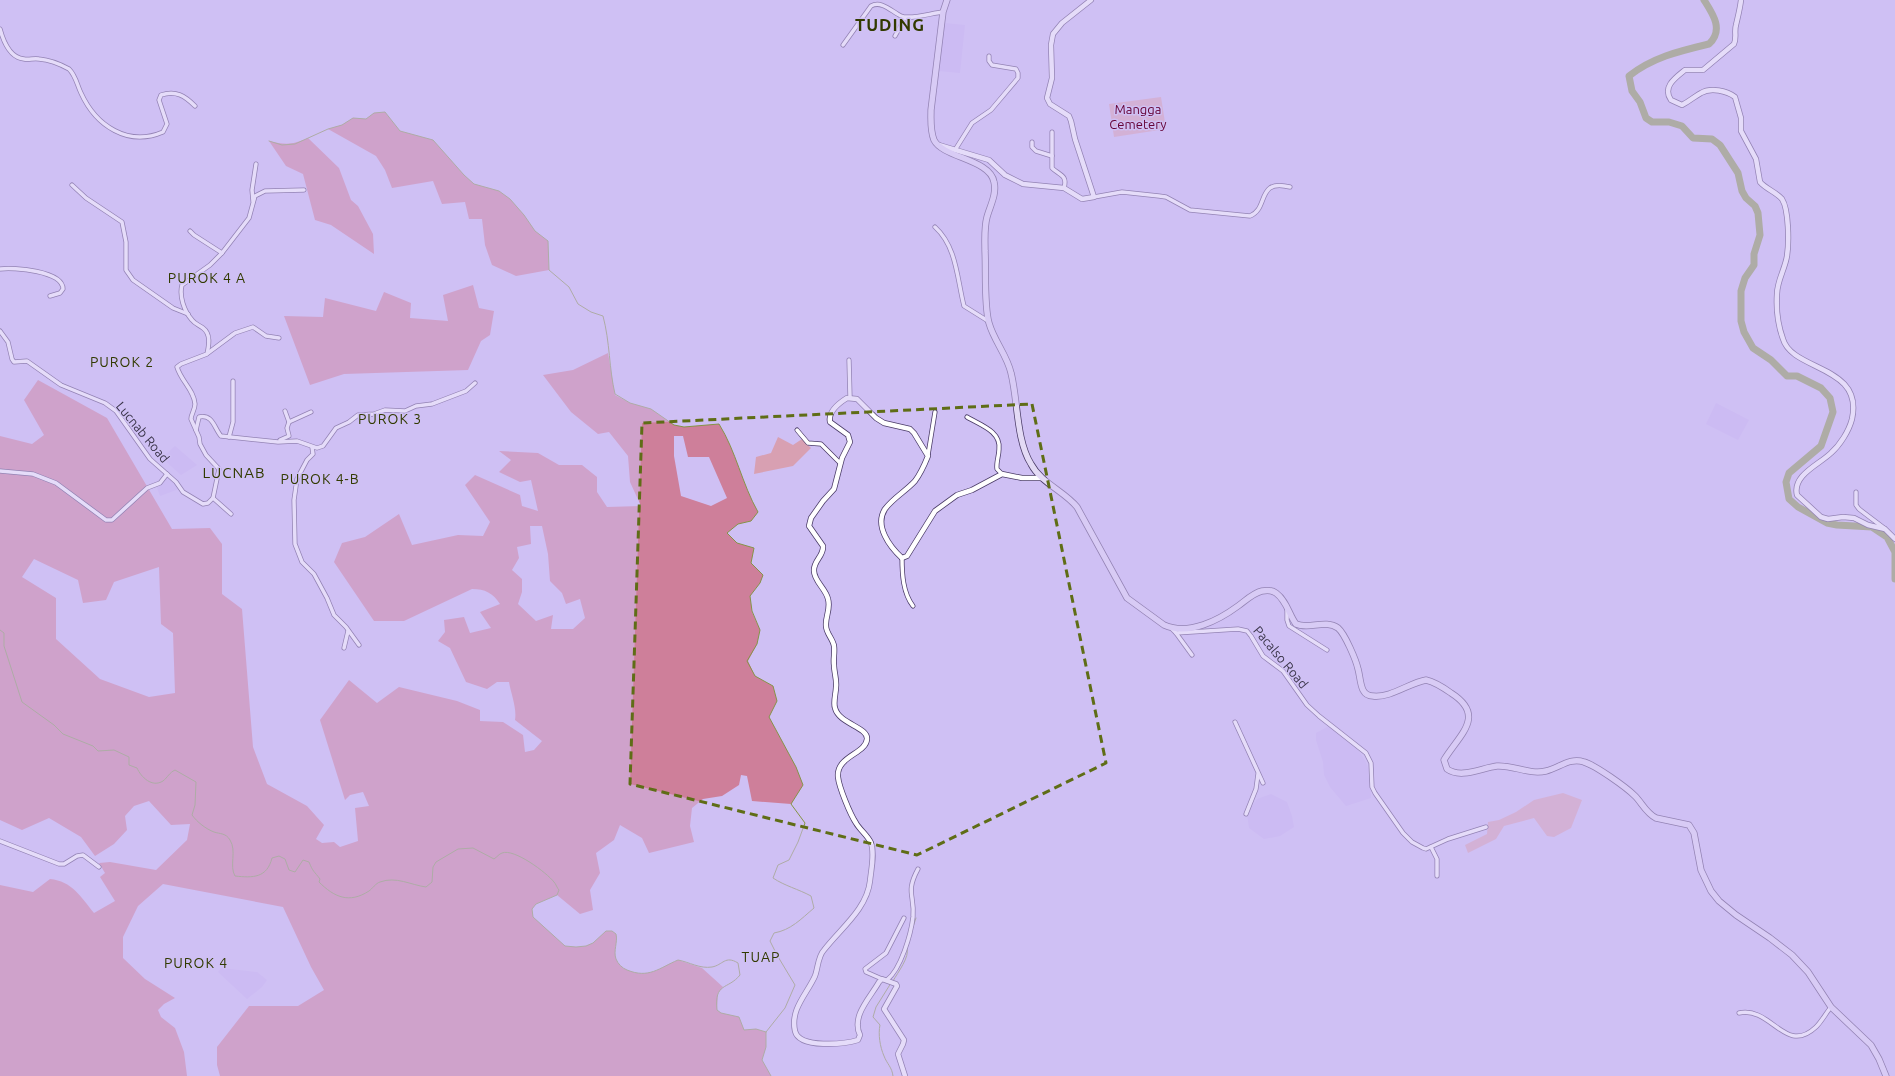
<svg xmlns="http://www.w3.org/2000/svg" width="1895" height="1076" viewBox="0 0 1895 1076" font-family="Ubuntu,sans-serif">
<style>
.built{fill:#c8b6f1}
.green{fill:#d8a0b2}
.forest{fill:#ce7f9a;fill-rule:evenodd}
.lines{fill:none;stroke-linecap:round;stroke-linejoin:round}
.stream{stroke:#859447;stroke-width:1}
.river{stroke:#859447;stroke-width:7}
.minor-casing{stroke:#4a3b67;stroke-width:5}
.tertiary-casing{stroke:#4a3b67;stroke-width:6}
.secondary-casing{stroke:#4a3b67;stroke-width:7}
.minor{stroke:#fff;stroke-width:3.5}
.tertiary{stroke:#fff;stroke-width:4.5}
.secondary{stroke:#e3daf5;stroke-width:5.5}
.marked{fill:none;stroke:#5f6d16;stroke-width:3;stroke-dasharray:8 5;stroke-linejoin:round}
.labels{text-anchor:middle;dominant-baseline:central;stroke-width:3;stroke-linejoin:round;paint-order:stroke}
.park-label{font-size:13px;fill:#650235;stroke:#cfc0f4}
.street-label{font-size:13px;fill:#393348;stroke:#cfc0f4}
.neighbourhood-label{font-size:14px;letter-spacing:1px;fill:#323a00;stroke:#cfc0f4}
.quarter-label{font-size:15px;letter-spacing:1px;fill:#323a00;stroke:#cfc0f4}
.district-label{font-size:17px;font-weight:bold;letter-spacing:1px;fill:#323a00;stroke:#cfc0f4}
</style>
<rect width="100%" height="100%" fill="#cfc0f4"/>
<g class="built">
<path d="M944 23 965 25 960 73 939 71Z"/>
<path d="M1716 403 1749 420 1738 440 1706 424Z"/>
<path d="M175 446 197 465 181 475 162 458Z"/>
<path d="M170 478 179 489 160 496 157 488 161 485 163 480Z"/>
<path d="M1329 726 1358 750 1366 762 1370 774 1371 798 1346 806 1330 787 1324 775 1323 762 1316 740V733Z"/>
<path d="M1271 794 1287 802 1292 816 1294 827 1280 836 1264 839 1249 828 1247 814 1257 799Z"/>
<path d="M221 968 257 972 267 980 262 987 247 999 218 972Z"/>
</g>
<g class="green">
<path d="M1161 97 1166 129 1114 137 1109 104Z"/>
<path d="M778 437 793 445 802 439 811 448 793 466 754 474 756 457 771 453Z"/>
<path d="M1563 793 1582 800 1571 828 1554 837 1547 836 1534 818 1504 826 1496 839 1468 853 1465 845 1487 834 1488 822 1499 820 1516 812 1534 800Z"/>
</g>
<g class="forest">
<path d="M385 112 400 131 433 140 464 175 474 184 499 191 510 199 524 215 535 231 548 241 549 270 516 276 492 265 485 245 482 219H469L465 202 442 204 433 181 392 188 385 170 376 156 328 129 342 125 353 118 366 119 374 113Z"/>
<path d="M308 138 339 168 351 200 358 206 373 234 374 254 331 225 315 220 303 174 286 166 269 141C286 145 292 145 308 138Z"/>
<path d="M473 285 479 308 494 311 490 335 481 341 468 370 344 374 310 385 284 316 323 317 325 298 376 311 384 292 411 303 410 318 448 321 443 295Z"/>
<path d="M608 353 615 395 630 403 651 409 674 425 684 427 719 424C736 451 742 484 758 512L751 521 738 524 727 533 737 543 754 548 751 563 763 575 760 583 750 596 752 612 760 630 757 644 748 661 755 676 773 686 777 701 769 717 796 767 803 785 791 804 752 801 747 776 741 775 739 785 722 796 703 799 692 808 690 826 694 842 649 853 642 838 620 825 614 840 596 853 600 873 590 890 593 910 580 914 557 895 536 904 532 909 533 917 565 946 576 947 586 946 593 943 606 931H612L616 934C618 942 613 951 616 959 618 964 622 968 627 970 649 979 659 968 678 960L702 968 723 987 718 993 717 1010 721 1013 739 1017 744 1030 756 1029 766 1032V1047L762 1060 771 1076H220L217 1065V1047L249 1006H298L324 990 311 967 283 907 163 884 138 906 123 937V958L145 979 175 998 164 1004 158 1010 161 1017 175 1028 184 1052 187 1076H0V885L33 892 50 879C72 881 81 897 94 913L115 901 100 877 105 873 99 863 110 862 156 870 187 840 190 824 171 825 149 801 134 806 125 816 127 830 114 844 95 856 81 837 49 818 22 830 0 820V436L32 444 44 435 24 400 38 380 107 418 172 529 210 528 222 544V594L242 609 253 747 267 784 307 806 324 825 316 839 322 843 334 842 340 847 358 841 355 808 369 806 363 792 350 795 345 800 320 720 349 680 377 703 399 687 457 701 480 710V721L503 722 523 735 525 752 534 750 542 741 515 720C517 708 511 694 509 682H497L487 689 466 682 450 648 438 641 445 632 444 620 464 617 470 633 491 628 480 612 500 604C493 593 485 589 472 589L404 621H374L334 562 342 543 365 537 399 514 412 545 458 535 483 536 490 522 465 485 475 475 520 495 522 506 538 511 531 480 520 482 499 472 511 460 499 451 538 453 559 465H582L597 477V492L607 507 641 506 630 482 628 456 609 432 598 434 571 412 543 375 573 370ZM674 436H683L688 457H709L727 498 711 506 681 496 674 456ZM530 526H542L548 554 550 581 562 593 566 604 580 599 585 618 573 629H551L553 615 536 621 518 604 522 592V579L512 570 519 558 517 547 531 544ZM34 559 78 580 83 603 106 600 114 582 159 567 161 624 173 633 175 693 149 697 100 679 56 639V598L22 577Z"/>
</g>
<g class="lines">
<g class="stream">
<path d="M269 141 282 145 295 144 328 129 342 125 353 118 366 119 374 113 385 112 400 131 433 140 464 175 474 184 499 191 510 199 524 215 535 231 548 241 549 270 569 287 578 304 591 312 603 316C610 342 609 369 615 394L630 403 651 409 674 425 684 427 719 424C736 451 742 484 758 512L751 521 738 524 727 533 737 543 754 548 751 563 763 575 760 583 750 596 752 611 760 630 757 644 747 661 755 676 773 686 777 701 769 717 796 767 803 785 791 804 805 823 798 842 789 860 778 865 773 878C785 886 798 889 811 896L814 908C801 919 791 930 774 933L770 941 777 955 795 985 785 1008 766 1032V1047L762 1060 771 1076"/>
<path d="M0 630 4 633V646L22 702 54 725 63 734 93 746 98 751 114 750 129 757V765L137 768C141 777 152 788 163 781 168 777 169 773 175 770L196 782 195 805 192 815C197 822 206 829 214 832 220 834 226 833 230 840 237 851 229 866 235 876 253 878 267 878 272 858L279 856 285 859 289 870 295 872 303 860 309 862C313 872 314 871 320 879L319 882C334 897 349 904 369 891 372 889 376 883 380 882 396 876 411 885 426 887L432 882 433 867 436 862 458 849 473 848 494 859C497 857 499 854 502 853 514 848 547 873 554 882 556 884 557 888 559 890L557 895 536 904 532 909 533 917 565 946 576 947 586 946 593 943 606 931H612L616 934C618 942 613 951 616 959 618 964 622 968 627 970 649 979 659 968 678 960 689 962 700 969 712 967 723 965 725 955 738 963L740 975C728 990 714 982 717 1010L721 1013 739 1017 744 1030 756 1029 766 1032"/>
<path d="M912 930 916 918"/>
<path d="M893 981C898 972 910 957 907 948"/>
<path d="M891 983 876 1007 873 1017 880 1025C878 1034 880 1047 884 1056 887 1064 892 1067 893 1076"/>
</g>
<path class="river" d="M1704 0C1713 14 1724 30 1709 44 1680 51 1653 57 1629 76L1632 91 1640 102 1646 118 1652 122H1669L1682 126 1693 138 1712 139 1720 145 1738 173 1742 191 1746 198 1755 206 1758 213 1760 235 1754 254V265L1745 278 1741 291V321L1744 332 1753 348 1771 360 1787 376H1797L1821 388 1830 398 1833 412 1821 446 1789 473 1786 482 1789 499 1798 507 1827 523 1837 525 1872 527 1887 537 1895 552V579"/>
<defs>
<g id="minor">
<path d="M0 29C3 40 10 58 24 59 29 60 34 58 39 59 50 60 60 64 69 69 76 76 77 85 81 93 96 126 128 147 163 132L167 124 159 100 161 95C176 90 185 96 195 106"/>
<path d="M895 36 905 18"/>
<path d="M843 45 871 6C882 0 892 12 901 16 910 20 932 13 943 12"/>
<path d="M1052 132V168C1059 175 1068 175 1064 188"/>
<path d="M1032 142V147L1036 151 1052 156"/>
<path d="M955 150 972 123 991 110 1018 78V73L1016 69 992 65 989 61V56"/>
<path d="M72 185 86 198 122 222 126 242V270L133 280 173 308 188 314"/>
<path d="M1094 197 1122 192 1159 196 1166 197 1190 210 1250 216C1269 209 1256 178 1290 187"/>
<path d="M253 201 252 190 256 164"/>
<path d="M935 227C957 247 957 279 964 306L988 321"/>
<path d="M190 231 194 235 222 253"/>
<path d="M0 269C14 267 63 271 63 289L60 293 50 296"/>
<path d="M0 331 8 342 12 359 14 362 27 361 61 385 105 403 116 411 150 459 176 482 183 492 203 504 208 503 213 498 219 469 206 455 200 444 199 437 191 419C191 414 195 410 195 404 194 390 181 381 177 367L181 364 207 354C209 345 211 334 203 328 199 325 195 324 192 320 184 311 179 296 182 285L210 265 222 253 249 218 255 196 265 191 304 190"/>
<path d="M208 353 235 333 253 327 266 336 279 338"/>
<path d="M849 360 850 397"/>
<path d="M285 411 289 422"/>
<path d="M967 417C980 425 1001 431 999 449 999 456 996 462 997 469L1002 474"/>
<path d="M196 430 199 417C213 414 214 428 221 436L278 442 297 441 317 448 323 446 336 428 349 422 358 415 374 414 385 410 405 411 416 406 432 404 466 391 475 383"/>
<path d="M797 430 808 443 821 444 840 463"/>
<path d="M229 437 233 422V381"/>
<path d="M280 440 289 436 287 428 289 422 311 412"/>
<path d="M312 447 313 454 307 460 297 479 294 500 295 544 302 562 314 574 327 598 334 615 346 627 359 645"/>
<path d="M928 455 935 412"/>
<path d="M0 471 33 474 56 483 106 520H112L147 488 160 483 167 474"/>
<path d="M1856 492V505L1859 509 1884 528"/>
<path d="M213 498 231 514"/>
<path d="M902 558C902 574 903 593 913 606"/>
<path d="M1287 609V620L1289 626 1327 650"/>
<path d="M1171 628 1176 633 1238 629 1247 631 1251 636 1263 656 1283 671 1307 705 1319 716 1366 753 1371 763 1372 787 1375 793 1403 833 1412 842 1423 848 1426 849 1448 839 1486 827"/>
<path d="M1176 633 1192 655"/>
<path d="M344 648 348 631"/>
<path d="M1235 722 1263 783"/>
<path d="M1246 814 1256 789 1258 774"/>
<path d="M0 841 59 864H64L77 856 83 855 99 867"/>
<path d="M1431 847 1437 859V876"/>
<path d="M882 979 866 972 865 969 886 953 904 918"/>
<path d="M887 980C901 969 911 934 913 917 915 895 905 893 918 869"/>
<path d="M1739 1013C1772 1006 1785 1056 1816 1027 1822 1021 1826 1013 1831 1007"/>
</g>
<g id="tertiary">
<path d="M1741 0C1740 9 1738 16 1736 25 1734 31 1737 38 1734 44L1703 70H1685C1675 78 1662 87 1671 100L1682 105C1690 101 1695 96 1701 93 1711 87 1727 91 1735 97L1741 118V131L1756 159 1760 182C1766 189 1776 192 1782 199 1789 210 1789 243 1787 256 1785 269 1777 281 1777 294 1776 309 1778 325 1783 339 1792 371 1864 365 1852 419 1849 431 1840 445 1831 453 1820 464 1792 475 1797 495L1821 517 1828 519 1843 517 1854 518 1868 525 1885 529 1895 539"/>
<path d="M939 145 989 160 1005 175 1023 184 1064 188 1082 199 1094 197 1075 139 1071 121 1069 116 1050 104 1047 98 1052 78 1051 45 1053 34 1062 23 1091 0"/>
<path d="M905 1076 898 1054 903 1044 904 1040 884 1009 897 986 896 984 882 979 879 982C870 998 851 1016 860 1035L858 1040C845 1044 799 1049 795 1031 790 1009 807 994 815 976 818 968 818 956 824 950 840 929 867 909 870 881 871 870 875 854 871 843 868 836 860 830 856 823 850 814 839 787 838 777 836 756 866 754 867 739 868 727 839 724 835 708 833 702 836 693 836 687 837 680 834 672 834 665 833 659 835 653 834 646 833 639 826 633 826 626 825 617 831 609 828 599 826 589 814 581 814 571 813 561 824 556 823 546L809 526 811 518 823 501 834 489 842 458 850 442 848 435 830 422C828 412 839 403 847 398L857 399 876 418 884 423 910 429 914 433 928 456C924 466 921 473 915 481 906 491 893 498 885 509 874 526 890 547 902 558L907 556 935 511 957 495 972 490 1002 474 1022 478H1042"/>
</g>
<path id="secondary" d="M947 0 943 12 931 110C931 120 930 130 934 140 943 158 990 159 994 182 997 194 990 206 987 217 984 228 985 240 985 251 986 270 984 306 989 323 994 341 1007 355 1011 373 1018 400 1016 440 1031 464 1041 483 1064 491 1077 507L1127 598 1164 625C1189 636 1219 620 1238 606 1245 601 1253 593 1262 591 1267 590 1272 590 1276 593 1287 601 1289 615 1296 624 1309 630 1325 619 1338 628 1345 634 1356 660 1358 669 1360 676 1360 684 1363 690 1365 694 1369 696 1373 696 1391 698 1409 683 1426 680 1435 682 1444 688 1451 693 1487 716 1459 735 1444 760L1447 769C1461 779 1481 768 1497 766 1514 765 1529 775 1546 771 1559 768 1570 757 1584 762 1595 765 1626 787 1635 796 1642 803 1646 813 1656 818L1689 825 1694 833 1701 870 1711 891 1719 901 1736 915 1770 938 1792 955 1808 972 1831 1007 1871 1045 1879 1059 1886 1076"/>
</defs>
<use href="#minor" class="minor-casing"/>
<use href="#tertiary" class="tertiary-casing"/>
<use href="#secondary" class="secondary-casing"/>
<use href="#minor" class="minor"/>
<use href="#tertiary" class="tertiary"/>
<use href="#secondary" class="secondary"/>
</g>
<path d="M0 0H1895V1076H0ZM1032 404 1106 763 917 855 630 784 642 423Z" fill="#cfc0f4" fill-opacity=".55" fill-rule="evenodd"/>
<path class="marked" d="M1032 404 1106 763 917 855 630 784 642 423Z"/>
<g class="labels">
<g class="park-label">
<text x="1138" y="109">Mangga<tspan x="1138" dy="15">Cemetery</tspan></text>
</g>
<g class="street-label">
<text transform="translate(143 432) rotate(50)">Lucnab Road</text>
<text transform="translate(1281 657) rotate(50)">Pacalso Road</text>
</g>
<g class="neighbourhood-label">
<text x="207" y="278">PUROK 4 A</text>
<text x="122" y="362">PUROK 2</text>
<text x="390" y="419">PUROK 3</text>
<text x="320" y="479">PUROK 4-B</text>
<text x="761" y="957">TUAP</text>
<text x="196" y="963">PUROK 4</text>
</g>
<g class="quarter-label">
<text x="234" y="472">LUCNAB</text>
</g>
<g class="district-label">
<text x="890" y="24">TUDING</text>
</g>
</g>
</svg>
